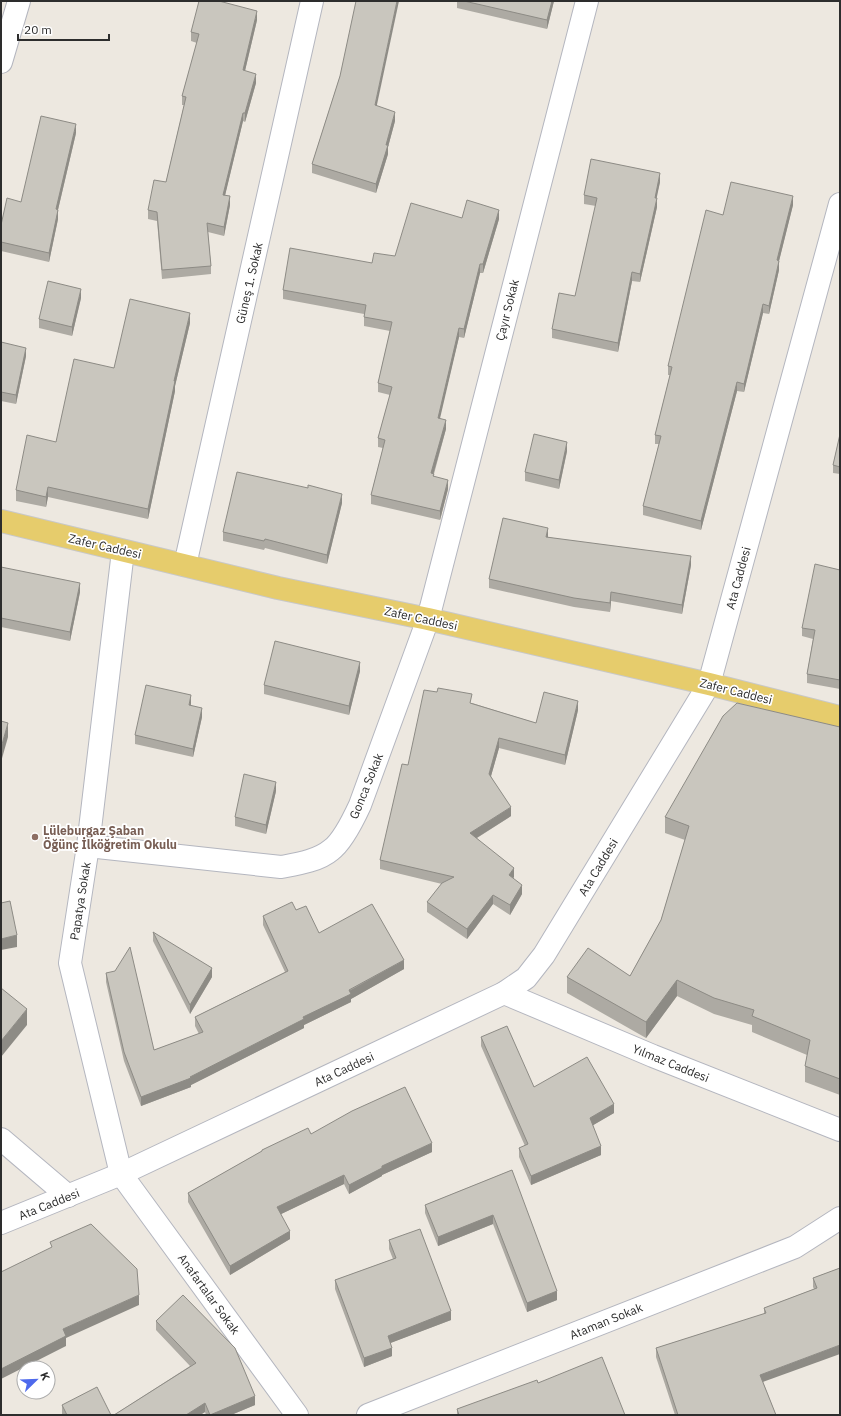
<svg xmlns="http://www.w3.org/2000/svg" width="841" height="1416" viewBox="0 0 841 1416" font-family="'IBM Plex Sans',sans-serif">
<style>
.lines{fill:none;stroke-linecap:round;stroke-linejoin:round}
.minor-casing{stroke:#b4b6bf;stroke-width:24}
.major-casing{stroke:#c8c8c8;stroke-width:24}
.minor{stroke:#fff;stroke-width:22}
.major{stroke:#e6cc6c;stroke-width:22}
.wall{fill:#adaaa3}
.shaded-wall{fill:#8d8b85}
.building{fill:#c9c6be;stroke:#8d8b85}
.education-dot{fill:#8d6e63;stroke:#fff;stroke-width:1.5}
.labels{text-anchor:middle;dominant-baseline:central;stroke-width:3.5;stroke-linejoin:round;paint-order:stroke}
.street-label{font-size:12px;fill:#2d2d2d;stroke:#fff}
.education-label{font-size:12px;font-weight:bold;fill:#785e54;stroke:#fff;text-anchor:start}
</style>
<rect width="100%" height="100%" fill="#ede8e0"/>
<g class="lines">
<defs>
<g id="minor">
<path d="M1 62 19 1"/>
<path d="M123 551 88 846 70 963 121 1174 297 1415"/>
<path d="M185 565 312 1"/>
<path d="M88 846 281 867C297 864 318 861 331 850 342 842 354 818 360 805L428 619 587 1"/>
<path d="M504 993 653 1056 840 1130"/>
<path d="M1 1139 68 1196"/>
<path d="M1 1223 121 1174 504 993 526 978 544 955 709 684 840 204"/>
<path d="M368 1415 795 1247 840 1218"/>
</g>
<path id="major" d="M1 521 278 588 428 619 709 684 840 717"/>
</defs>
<use href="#minor" class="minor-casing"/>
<use href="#major" class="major-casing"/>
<use href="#minor" class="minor"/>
<use href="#major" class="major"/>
</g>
<g class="wall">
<path d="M457 1H554L547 29 457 8Z"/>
<path d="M257 20 245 71 256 83 245 122 243 121 225 195 230 205 224 236 208 232 211 266V274L162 279 157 221 148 219V210L166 182 184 105H182V96L197 43 191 41V32Z"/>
<path d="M340 76 395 121 388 147V154L376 193 312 173V164Z"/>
<path d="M76 133 58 210V219L49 262 1 251V225L21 202Z"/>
<path d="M660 182 656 198 657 207 640 282 632 281 618 352 552 338V329L575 296 596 206 584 204V195Z"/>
<path d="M793 205 779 261V270L769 314 763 313 744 392 737 391 701 530 643 515V506L659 444H655V435L670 375H668V366L723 215Z"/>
<path d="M462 218 499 219 483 273H480L464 338 459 337 439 419 446 429 434 474V477L448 489 440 520 371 504V495L383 448 378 447V438L390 395 378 392V383L390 331 364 326V314L283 299V290L395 256Z"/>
<path d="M81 298 72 336 39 328V319Z"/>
<path d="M190 323 175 386V391L148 519 48 497 46 507 16 501V490L56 442 114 368Z"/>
<path d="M1 342 26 356 16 404 1 401Z"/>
<path d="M840 434V474L833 473V465Z"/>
<path d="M567 451 559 489 525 481V472Z"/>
<path d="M342 503 327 564 265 548 264 550 223 541V532Z"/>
<path d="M548 537 691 565 682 614 611 601 610 612 574 607 489 588V579Z"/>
<path d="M1 567 80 592 70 641 1 627Z"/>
<path d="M840 570V689L807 683V674L813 639 802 636V628Z"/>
<path d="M360 671 349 715 264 694V685Z"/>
<path d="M472 703 536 723 578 710 565 765 499 748 491 776 511 816 477 838 514 877 513 878 522 894 510 915 493 904 467 939 427 912V902L442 884 380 869V860L408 765Z"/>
<path d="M191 704V705L202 717 193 757 135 744V735Z"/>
<path d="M840 727V1095L805 1082V1066L807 1055 752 1032V1025L714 1014 677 996 646 1038 567 993V977L630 976 661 920 685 840 665 833V817Z"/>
<path d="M276 791 266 834 235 826V817Z"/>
<path d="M296 910 319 933 404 969 351 999V1002L304 1025V1028L191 1085V1087L141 1106 124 1061 106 982V973L154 1050 199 1034 195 1026V1017L285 972 263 925V916Z"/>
<path d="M153 932 212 977 190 1014 153 941Z"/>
<path d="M481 1037 534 1087 614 1113 593 1125 601 1155 531 1185 519 1157V1148L525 1146 481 1046Z"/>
<path d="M311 1134 432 1152 382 1175V1176L349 1194 344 1184 281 1214 290 1239 230 1275 188 1202V1193L262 1151V1150Z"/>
<path d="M512 1170 557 1300 527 1312 493 1224 438 1246 425 1213V1205Z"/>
<path d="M389 1240 451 1320 390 1343 392 1356 364 1367 335 1289V1280L393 1259 389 1249Z"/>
<path d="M840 1268 763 1382 776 1415H675L656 1357V1348L764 1314V1308L814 1289 813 1287V1278Z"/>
<path d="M156 1321 255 1405 231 1415H206L205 1412 200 1415H114L190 1366 156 1330Z"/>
<path d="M538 1383 625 1415H457V1409Z"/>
<path d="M62 1405 111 1415H62Z"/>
</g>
<g class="shaded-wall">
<path d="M397 1H399L375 114V105Z"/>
<path d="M552 1H554L547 29V20Z"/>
<path d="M257 11V20L243 79V70Z"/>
<path d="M256 74V83L245 122V113Z"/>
<path d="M395 112V121L388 147V154L376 193V184L386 145Z"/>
<path d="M243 113V121L223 204V195Z"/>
<path d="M76 124V133L56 218V209Z"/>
<path d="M660 173V182L655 206V198Z"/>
<path d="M230 196V205L224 236V227Z"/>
<path d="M793 196V205L777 269V260Z"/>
<path d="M657 198V207L640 282V274Z"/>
<path d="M58 210V219L49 262V253Z"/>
<path d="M499 210V219L483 273V264Z"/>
<path d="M779 261V270L769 314V306Z"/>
<path d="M480 264V273L464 338V329Z"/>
<path d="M632 272V281L618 352V343Z"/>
<path d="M81 289V298L72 336V327Z"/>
<path d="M763 304V313L744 392V384Z"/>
<path d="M190 313V323L175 386V391L148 519V509L174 381Z"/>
<path d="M459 328V337L438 427V418Z"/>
<path d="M26 348V356L16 404V395Z"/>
<path d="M737 382V391L701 530V521Z"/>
<path d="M446 420V429L431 482V473Z"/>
<path d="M567 442V451L559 489V480Z"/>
<path d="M448 480V489L440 520V511Z"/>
<path d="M48 487V497L46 507V497Z"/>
<path d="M342 494V503L327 564V555Z"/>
<path d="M548 528V537L546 546V537Z"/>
<path d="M691 556V565L682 614V605Z"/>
<path d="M80 583V592L70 641V632Z"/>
<path d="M611 592V601L610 612V603Z"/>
<path d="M360 662V671L349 715V706Z"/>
<path d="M191 695V704L189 714V705Z"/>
<path d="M578 701V710L565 765V755Z"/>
<path d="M202 708V717L193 757V749Z"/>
<path d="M8 723V737L1 762V748Z"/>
<path d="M499 738V748L489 783V774Z"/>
<path d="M276 782V791L266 834V825Z"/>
<path d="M511 807V816L470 842V833Z"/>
<path d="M514 868V877L509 884V875Z"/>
<path d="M522 885V894L510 915V905Z"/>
<path d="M493 895V904L467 939V929Z"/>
<path d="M17 935V947L1 950V939Z"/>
<path d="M404 960V969L351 999V1002L304 1025V1028L191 1085V1087L141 1106V1097L190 1077 303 1017Z"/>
<path d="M212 968V977L190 1014V1005Z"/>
<path d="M677 980V996L646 1038V1022Z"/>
<path d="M27 1009V1025L1 1057V1041Z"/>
<path d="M614 1104V1113L590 1127V1118Z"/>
<path d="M432 1143V1152L382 1175V1176L349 1194V1185L382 1166Z"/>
<path d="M601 1146V1155L531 1185V1176Z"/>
<path d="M344 1175V1184L277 1216V1207Z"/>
<path d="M493 1215V1224L438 1246V1237Z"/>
<path d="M290 1231V1239L230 1275V1266Z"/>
<path d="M557 1291V1300L527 1312V1303Z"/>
<path d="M139 1295V1305L66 1338V1346L1 1379V1369L63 1329Z"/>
<path d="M451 1311V1320L388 1344V1336Z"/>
<path d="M840 1345V1354L760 1383V1375Z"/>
<path d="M392 1348V1356L364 1367V1358Z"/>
<path d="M255 1396V1405L231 1415H210Z"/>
<path d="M205 1403V1412L200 1415H186Z"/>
</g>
<g class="building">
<path d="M199 1H219L257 11 243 70 256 74 245 113H243L223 195 230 196 224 227 207 223 211 266 162 270 157 212 148 210 154 180 166 182 186 97 182 96 199 34 191 32Z"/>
<path d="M356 1H397L375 105 395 112 386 145H388L376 184 312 164 340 76Z"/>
<path d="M464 1H552L547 20Z"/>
<path d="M41 116 76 124 56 209 58 210 49 253 1 242V225L7 198 21 202Z"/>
<path d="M591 159 660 173 655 198H657L640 274 632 272 618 343 552 329 559 293 575 296 597 198 584 195Z"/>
<path d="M731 182 793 196 777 260 779 261 769 306 763 304 744 384 737 382 701 521 643 506 661 436 655 435 672 367 668 366 706 210 723 215Z"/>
<path d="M467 200 499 210 483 264H480L464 329 459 328 438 418 446 420 431 473 434 474 433 476 448 480 440 511 371 495 385 440 378 438 392 387 378 383 392 322 364 317 366 305 283 290 290 248 372 263 374 253 395 256 411 203 462 218Z"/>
<path d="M48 281 81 289 72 327 39 319Z"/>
<path d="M130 299 190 313 174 381H175L148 509 48 487 46 497 16 490 27 435 56 442 74 359 114 368Z"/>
<path d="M1 342 26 348 16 395 1 392Z"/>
<path d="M534 434 567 442 559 480 525 472Z"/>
<path d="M840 434V467L833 465Z"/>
<path d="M237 472 308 488V485L342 494 327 555 265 539 264 541 223 532Z"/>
<path d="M503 518 548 528 546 537 691 556 682 605 611 592 610 603 574 598 489 579Z"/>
<path d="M815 564 840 570V680L807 674 815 630 802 628Z"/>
<path d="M1 567 80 583 70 632 1 618Z"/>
<path d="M275 641 360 662 349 706 264 685Z"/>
<path d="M146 685 191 695 189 705 202 708 193 749 135 735Z"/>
<path d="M438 688 472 694 470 703 536 723 544 692 578 701 565 755 499 738 489 774 511 807 470 833 514 868 509 875 522 885 510 905 493 895 467 929 427 902 442 883 454 877 380 860 402 764 408 765 424 690 437 692Z"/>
<path d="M737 703 840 727V1079L805 1066 810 1040 752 1016 754 1010 714 998 677 980 646 1022 567 977 588 948 630 976 661 920 689 826 665 817 723 716Z"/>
<path d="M1 721 8 723 1 748Z"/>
<path d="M244 774 276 782 266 825 235 817Z"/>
<path d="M10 901 17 935 1 939V903Z"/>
<path d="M292 902 296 910 306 906 319 933 372 904 404 960 349 990 351 994 303 1017 304 1019 190 1077 191 1078 141 1097 124 1052 106 973 115 971 130 947 154 1050 203 1032 195 1017 288 971 263 916Z"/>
<path d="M153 932 212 968 190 1005Z"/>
<path d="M1 988 27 1009 1 1041Z"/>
<path d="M507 1026 534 1087 587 1057 614 1104 590 1118 601 1146 531 1176 519 1148 528 1144 481 1037Z"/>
<path d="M405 1087 432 1143 382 1166V1168L349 1185 344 1175 277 1207 290 1231 230 1266 188 1193 262 1151V1150L308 1128 311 1134 352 1111Z"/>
<path d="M512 1170 557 1291 527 1303 493 1215 438 1237 425 1205Z"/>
<path d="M91 1224 137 1269 139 1295 63 1329 66 1336 1 1369V1272L52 1247 50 1242Z"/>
<path d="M420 1229 451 1311 388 1336 392 1348 364 1358 335 1280 396 1258 389 1240Z"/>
<path d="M840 1268V1345L760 1375 776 1415H678L656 1348 766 1313 764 1308 817 1288 813 1278Z"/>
<path d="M183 1295 235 1348 255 1396 210 1415 205 1403 186 1415H114L196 1363 156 1321Z"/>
<path d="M602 1357 625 1415H459L457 1409 537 1380 538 1383Z"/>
<path d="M97 1387 111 1415H67L62 1405Z"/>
</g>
<circle class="education-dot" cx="35" cy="837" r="4"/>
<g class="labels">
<g class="street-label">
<text transform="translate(249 283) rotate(-77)">Güneş 1. Sokak</text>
<text transform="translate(507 310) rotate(-76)">Çayır Sokak</text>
<text transform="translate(105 546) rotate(13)">Zafer Caddesi</text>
<text transform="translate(738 578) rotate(-75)">Ata Caddesi</text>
<text transform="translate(421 618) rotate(12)">Zafer Caddesi</text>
<text transform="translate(736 691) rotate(14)">Zafer Caddesi</text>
<text transform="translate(366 786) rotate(-68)">Gonca Sokak</text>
<text transform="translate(598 867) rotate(-59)">Ata Caddesi</text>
<text transform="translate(80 901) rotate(-81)">Papatya Sokak</text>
<text transform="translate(671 1063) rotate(22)">Yılmaz Caddesi</text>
<text transform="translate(344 1069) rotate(-25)">Ata Caddesi</text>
<text transform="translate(49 1204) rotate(-22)">Ata Caddesi</text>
<text transform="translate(209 1294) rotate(54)">Anafartalar Sokak</text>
<text transform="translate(606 1321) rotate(-22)">Ataman Sokak</text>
</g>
<g class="education-label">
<text x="43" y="830">Lüleburgaz Şaban<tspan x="43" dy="14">Öğünç İlköğretim Okulu</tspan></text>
</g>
</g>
<rect width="841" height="1416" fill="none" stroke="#2d2d2d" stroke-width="4"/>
<g transform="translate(36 1380) rotate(67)"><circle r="19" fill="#ffffff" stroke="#ababab"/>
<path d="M0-3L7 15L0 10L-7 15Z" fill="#4e69ec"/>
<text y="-6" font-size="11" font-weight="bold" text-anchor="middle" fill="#2d2d2d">K</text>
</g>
<path d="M18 34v6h91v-6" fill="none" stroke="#2d2d2d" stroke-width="2"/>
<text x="24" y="34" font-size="12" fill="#2d2d2d" stroke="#ffffff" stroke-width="3" paint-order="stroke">20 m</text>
</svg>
